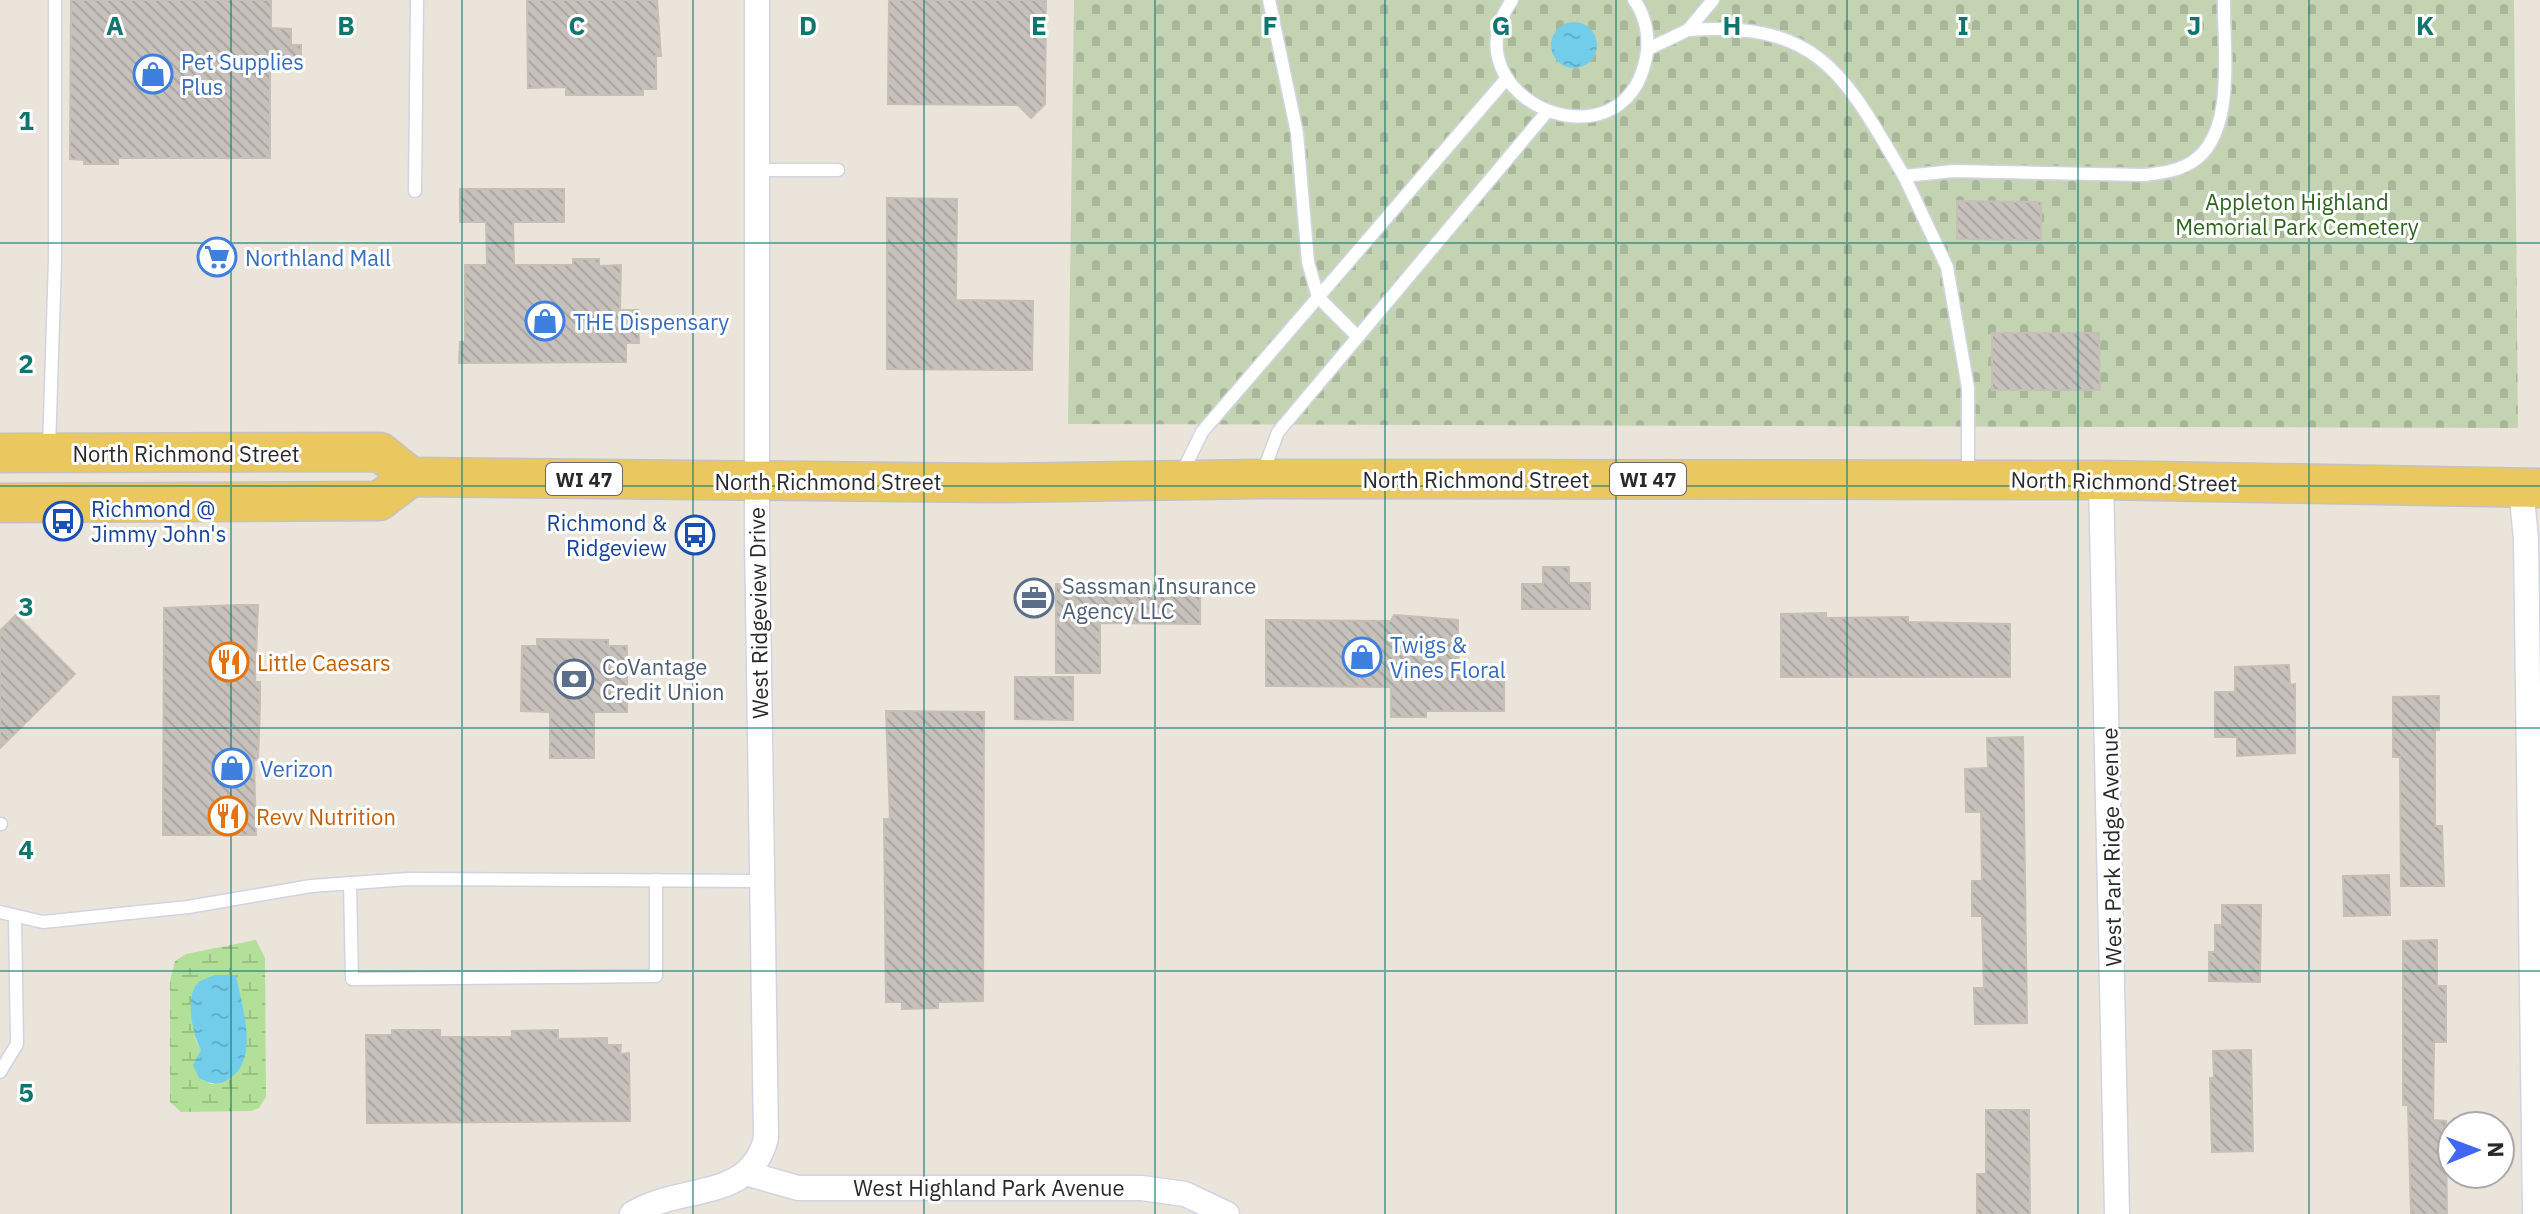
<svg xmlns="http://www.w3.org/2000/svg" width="2540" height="1214" viewBox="0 0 2540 1214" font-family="'IBM Plex Sans',sans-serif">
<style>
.wetland{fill:url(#wetland-marsh);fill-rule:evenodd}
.cemetery{fill:url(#cemetery-stones)}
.water{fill:url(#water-ripples)}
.building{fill:url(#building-back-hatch);stroke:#c6bfb5;stroke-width:2}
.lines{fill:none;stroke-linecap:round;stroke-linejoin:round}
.lane-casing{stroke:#d0d4e1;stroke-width:15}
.street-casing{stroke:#d0d4e1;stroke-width:27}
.primary-casing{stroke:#c3c3c3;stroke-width:41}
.lane{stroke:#fff;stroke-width:12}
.street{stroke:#fff;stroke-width:24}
.primary{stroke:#ebc760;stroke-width:38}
.grid{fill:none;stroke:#0f766e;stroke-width:2;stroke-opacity:0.55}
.labels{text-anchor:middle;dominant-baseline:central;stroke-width:6;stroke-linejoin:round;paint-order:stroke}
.shield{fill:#fff;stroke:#696969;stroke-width:2}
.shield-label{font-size:20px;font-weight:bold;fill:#292929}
.shop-label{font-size:22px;fill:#366cbe;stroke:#fff;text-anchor:start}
.park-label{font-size:22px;fill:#2d631c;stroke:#fff}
.street-label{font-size:22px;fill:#292929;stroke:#fff}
.transit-label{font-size:22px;fill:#164399;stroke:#fff;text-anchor:start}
.service-label{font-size:22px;fill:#4e5e75;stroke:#fff;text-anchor:start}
.food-label{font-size:22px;fill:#c56008;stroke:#fff;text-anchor:start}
.grid-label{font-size:26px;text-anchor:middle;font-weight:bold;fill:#0f766e;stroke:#fff;stroke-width:6;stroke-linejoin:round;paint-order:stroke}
</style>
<defs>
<pattern id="wetland-marsh" width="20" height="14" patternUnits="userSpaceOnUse" patternTransform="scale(2)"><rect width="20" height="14" fill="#b3e099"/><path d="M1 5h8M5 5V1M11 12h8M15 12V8" fill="none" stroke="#9ac084"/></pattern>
<pattern id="cemetery-stones" width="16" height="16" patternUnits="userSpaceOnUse" patternTransform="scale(2)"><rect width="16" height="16" fill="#c4d4b3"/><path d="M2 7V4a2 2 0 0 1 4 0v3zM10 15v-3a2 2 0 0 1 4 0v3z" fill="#a8b69a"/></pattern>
<pattern id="water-ripples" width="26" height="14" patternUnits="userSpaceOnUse" patternTransform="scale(2)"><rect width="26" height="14" fill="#71cdea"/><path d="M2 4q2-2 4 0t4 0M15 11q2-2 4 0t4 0" fill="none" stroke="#62b0c9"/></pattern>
<pattern id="building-back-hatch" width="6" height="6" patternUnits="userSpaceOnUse" patternTransform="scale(2)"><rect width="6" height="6" fill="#c6c1bb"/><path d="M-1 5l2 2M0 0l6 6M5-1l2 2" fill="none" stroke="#aaa6a1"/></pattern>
</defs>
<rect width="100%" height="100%" fill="#ebe4db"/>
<path class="wetland" d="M256 940 265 958 266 1097 259 1108 251 1111 181 1112 170 1102V981L175 961 186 954ZM193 1035 223 1082 211 1084 199 1078 201 1050Z"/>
<path class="cemetery" d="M1074 0H2514L2518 428 1068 424Z"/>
<g class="water">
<circle cx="1574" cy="45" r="23"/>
<path d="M216 975H236C241 1004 261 1059 229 1079 218 1086 210 1084 199 1078L193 1065 201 1050C193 1035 184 997 198 983 202 979 210 977 216 975Z"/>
</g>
<g class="building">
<path d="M71 0H271V28L291 29V45H301V70H270V158H118V164H84V160L70 159Z"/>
<path d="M527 0H657L661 56H656V89H643V95H566V87L528 88Z"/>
<path d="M1046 0 1045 104 1031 118 1018 105 888 104 889 0Z"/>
<path d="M460 189H564V222H513L514 265H573V259H599V266L621 265 620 310H638L639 343H626V362L459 363 460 342H465V265H487L486 222H460Z"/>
<path d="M887 198 957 199 956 300 1033 301 1032 370 887 369Z"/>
<path d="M1957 201 2041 202V240L1957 239Z"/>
<path d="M1992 333H2099L2100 390H1992Z"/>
<path d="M1543 567H1569V583H1590V609H1522V584H1543Z"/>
<path d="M1056 584 1200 586V624L1100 623V673H1056Z"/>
<path d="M236 605H258L255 682H260V706L258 760H254L256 835H163L164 608Z"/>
<path d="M1826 613V618L1908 617V622L2010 624V677H1781V614Z"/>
<path d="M16 615 75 674 0 748V631Z"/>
<path d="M1394 615 1458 620V676L1504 677V711H1426V717H1391V687L1266 686V620L1391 621Z"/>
<path d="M537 639 608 640V646H627V712H594V758H550V712L521 711 522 646H537Z"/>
<path d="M2289 665 2290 685 2295 684V753L2237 756V737H2215V692H2235V667Z"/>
<path d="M1015 677H1073V720L1015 719Z"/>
<path d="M2439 696V730H2435V826H2442L2444 886H2401L2400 757H2393V697Z"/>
<path d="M886 711 984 712 983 1001 938 1002V1008L902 1009V1002H886L884 819H890Z"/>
<path d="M2023 737 2027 1023 1975 1024 1974 988H1984L1982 916H1972V881H1982L1981 812H1966L1965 769 1988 768 1987 738Z"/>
<path d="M2389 875 2390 915 2344 916 2343 876Z"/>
<path d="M2222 905H2261L2260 982 2209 981V952H2215V925H2222Z"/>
<path d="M2437 940V986H2446V1042H2434L2433 1120 2446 1121 2447 1214H2411L2408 1105H2403V941Z"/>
<path d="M392 1030H440V1037H512V1031L558 1030V1039L607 1038V1045H621L620 1054 629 1053 630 1121 367 1123 366 1035H392Z"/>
<path d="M2251 1050 2253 1151 2212 1152 2210 1078H2214L2213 1051Z"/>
<path d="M1986 1110H2029L2030 1214H1977V1174H1986Z"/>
</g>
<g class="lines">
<defs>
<g id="lane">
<path d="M1269 0 1297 133 1308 262 1318 297 1356 335"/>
<path d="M1512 0C1444 98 1623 174 1646 58 1650 39 1646 16 1634 0"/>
<path d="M1688 30C1821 21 1844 75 1904 176L1954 171 2145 175C2161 173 2178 171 2192 162 2237 134 2223 47 2224 0"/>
<path d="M1648 49 1688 30 1713 0"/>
<path d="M755 170H838"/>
<path d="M1904 176 1947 267 1968 388V477"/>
<path d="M415 191 417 0"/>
<path d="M49 449 55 260V0"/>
<path d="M1263 472 1278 432 1546 113"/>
<path d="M1182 473 1202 432 1507 78"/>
<path d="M0 824H1"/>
<path d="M350 883 352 979 656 976V880"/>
<path d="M0 912 43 922 188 907 311 886 408 879 762 881"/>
<path d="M0 1072 17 1044 15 916"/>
</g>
<g id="street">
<path d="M2101 480 2117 1214"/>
<path d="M2521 488 2526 539 2535 1214"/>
<path d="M749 1174 798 1188H1142L1185 1194 1227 1214"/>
<path d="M632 1214C682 1183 750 1203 766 1138L757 536V0"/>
</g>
<g id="primary">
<path d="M0 453 380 452 411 477"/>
<path d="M0 503 379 501 411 477 994 483 1261 479 2101 480 2540 488"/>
</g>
</defs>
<use href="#lane" class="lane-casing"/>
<use href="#street" class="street-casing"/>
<use href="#primary" class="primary-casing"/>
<use href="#lane" class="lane"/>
<use href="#street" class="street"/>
<use href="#primary" class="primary"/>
</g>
<path class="grid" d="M231 0V1214M462 0V1214M693 0V1214M924 0V1214M1155 0V1214M1385 0V1214M1616 0V1214M1847 0V1214M2078 0V1214M2309 0V1214M0 243H2540M0 486H2540M0 728H2540M0 971H2540"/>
<defs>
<symbol id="shop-ring" viewBox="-11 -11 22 22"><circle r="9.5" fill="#fff" stroke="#3f7fe0" stroke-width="1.5"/><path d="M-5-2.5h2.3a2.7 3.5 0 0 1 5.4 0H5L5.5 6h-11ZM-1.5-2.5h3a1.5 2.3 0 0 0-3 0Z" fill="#3f7fe0"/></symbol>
<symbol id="supermarket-ring" viewBox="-11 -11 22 22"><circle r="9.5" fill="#fff" stroke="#3f7fe0" stroke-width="1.5"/><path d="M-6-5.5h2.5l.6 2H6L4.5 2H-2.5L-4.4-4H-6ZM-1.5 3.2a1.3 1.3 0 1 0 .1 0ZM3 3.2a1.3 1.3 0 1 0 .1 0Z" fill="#3f7fe0"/></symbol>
<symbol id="bus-ring" viewBox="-11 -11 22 22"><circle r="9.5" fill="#fff" stroke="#1a4fb4" stroke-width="1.5"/><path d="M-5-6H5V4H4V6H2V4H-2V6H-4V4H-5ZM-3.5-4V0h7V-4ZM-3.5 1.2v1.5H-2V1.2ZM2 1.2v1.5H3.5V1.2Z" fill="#1a4fb4"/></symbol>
<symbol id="office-ring" viewBox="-11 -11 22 22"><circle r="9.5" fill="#fff" stroke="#5c6f8a" stroke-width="1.5"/><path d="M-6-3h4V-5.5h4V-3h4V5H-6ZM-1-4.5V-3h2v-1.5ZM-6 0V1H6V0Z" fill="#5c6f8a"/></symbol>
<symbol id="restaurant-ring" viewBox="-11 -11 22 22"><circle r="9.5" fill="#fff" stroke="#e8710a" stroke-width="1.5"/><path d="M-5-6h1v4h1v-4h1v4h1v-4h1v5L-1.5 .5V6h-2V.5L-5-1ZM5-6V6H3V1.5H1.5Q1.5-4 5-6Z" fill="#e8710a"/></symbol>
<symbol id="bank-ring" viewBox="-11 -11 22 22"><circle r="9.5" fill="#fff" stroke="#5c6f8a" stroke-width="1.5"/><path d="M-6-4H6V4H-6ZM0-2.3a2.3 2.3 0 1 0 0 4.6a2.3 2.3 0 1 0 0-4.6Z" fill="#5c6f8a"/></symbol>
</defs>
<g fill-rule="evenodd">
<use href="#shop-ring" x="131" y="52" width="44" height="44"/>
<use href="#supermarket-ring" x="195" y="235" width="44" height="44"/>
<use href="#shop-ring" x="523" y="299" width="44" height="44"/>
<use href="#bus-ring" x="41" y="499" width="44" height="44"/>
<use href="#bus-ring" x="673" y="513" width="44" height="44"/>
<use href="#office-ring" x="1012" y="576" width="44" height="44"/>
<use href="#shop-ring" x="1340" y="635" width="44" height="44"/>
<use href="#restaurant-ring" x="207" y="640" width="44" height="44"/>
<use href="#bank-ring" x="552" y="657" width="44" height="44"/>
<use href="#shop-ring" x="210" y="746" width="44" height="44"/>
<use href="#restaurant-ring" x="206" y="794" width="44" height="44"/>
</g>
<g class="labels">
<g class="shield">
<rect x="546" y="463" width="76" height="32" rx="6"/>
<rect x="1610" y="463" width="76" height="32" rx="6"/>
</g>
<g class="shield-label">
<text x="584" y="479">WI 47</text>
<text x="1648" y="479">WI 47</text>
</g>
<g class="shop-label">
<text x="181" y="61">Pet Supplies<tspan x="181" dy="25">Plus</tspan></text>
<text x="245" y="257">Northland Mall</text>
<text x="573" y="321">THE Dispensary</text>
<text x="1390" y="644">Twigs &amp;<tspan x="1390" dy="25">Vines Floral</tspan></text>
<text x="260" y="768">Verizon</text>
</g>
<g class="park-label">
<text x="2297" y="201">Appleton Highland<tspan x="2297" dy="25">Memorial Park Cemetery</tspan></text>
</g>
<g class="street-label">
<text x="186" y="453">North Richmond Street</text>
<text x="1476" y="479">North Richmond Street</text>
<text x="828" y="481">North Richmond Street</text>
<text transform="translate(2124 481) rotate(1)">North Richmond Street</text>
<text transform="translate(758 613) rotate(-91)">West Ridgeview Drive</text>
<text transform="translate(2111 847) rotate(-91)">West Park Ridge Avenue</text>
<text x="989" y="1187">West Highland Park Avenue</text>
</g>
<g class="transit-label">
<text x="91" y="508">Richmond @<tspan x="91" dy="25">Jimmy John's</tspan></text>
<text x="667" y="522" text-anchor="end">Richmond &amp;<tspan x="667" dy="25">Ridgeview</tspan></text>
</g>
<g class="service-label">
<text x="1062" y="585">Sassman Insurance<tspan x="1062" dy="25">Agency LLC</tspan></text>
<text x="602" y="666">CoVantage<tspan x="602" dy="25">Credit Union</tspan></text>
</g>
<g class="food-label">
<text x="257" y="662">Little Caesars</text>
<text x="256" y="816">Revv Nutrition</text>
</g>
</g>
<g class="grid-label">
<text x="115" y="35">A</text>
<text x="346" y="35">B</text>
<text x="577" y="35">C</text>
<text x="808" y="35">D</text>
<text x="1039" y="35">E</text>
<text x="1270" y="35">F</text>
<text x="1501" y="35">G</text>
<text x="1732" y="35">H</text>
<text x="1963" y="35">I</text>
<text x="2194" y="35">J</text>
<text x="2425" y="35">K</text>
<text x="26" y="130">1</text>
<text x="26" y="373">2</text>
<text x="26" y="616">3</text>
<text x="26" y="859">4</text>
<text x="26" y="1102">5</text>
</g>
<g transform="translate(2476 1150) rotate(89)"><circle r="38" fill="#ffffff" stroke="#a9a9a9" stroke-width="2"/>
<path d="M0-6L14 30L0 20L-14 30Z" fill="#4067f3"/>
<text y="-12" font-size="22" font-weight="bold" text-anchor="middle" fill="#292929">N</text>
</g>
</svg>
